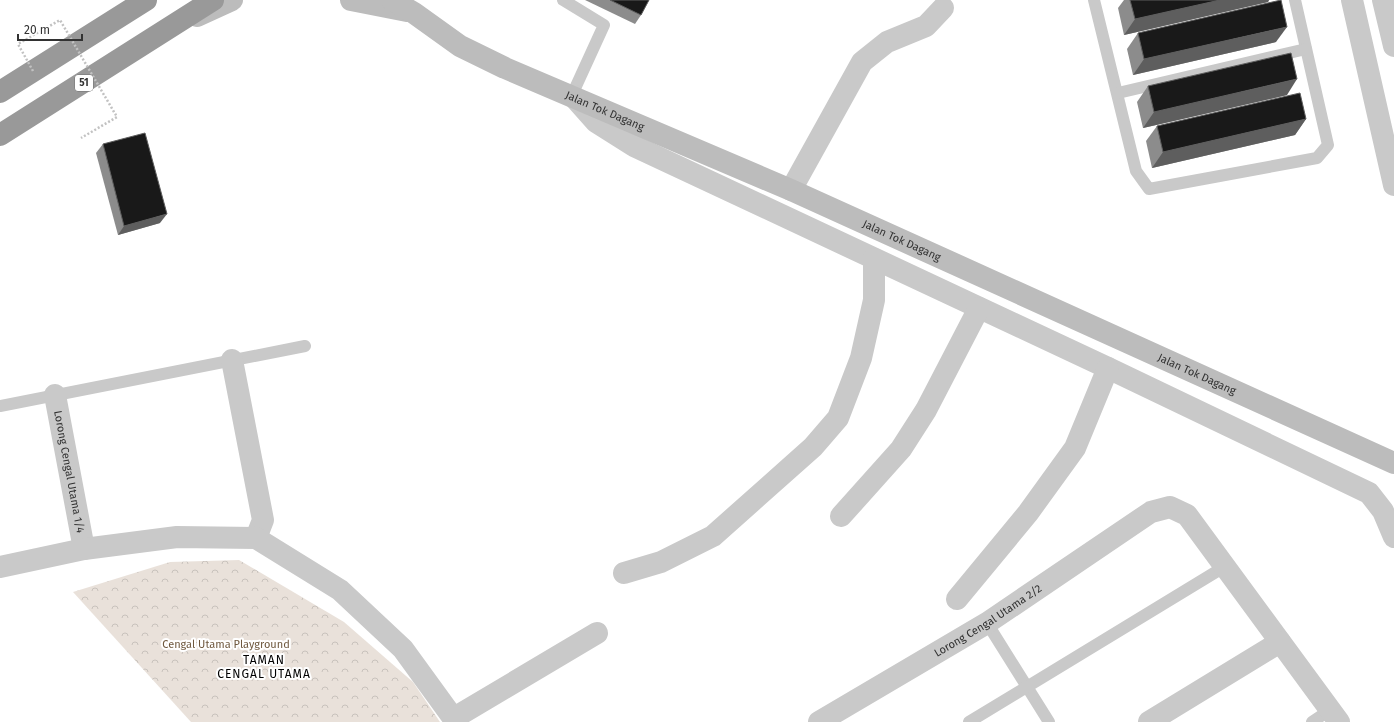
<svg xmlns="http://www.w3.org/2000/svg" width="1394" height="722" viewBox="0 0 1394 722" font-family="'Fira Sans',sans-serif">
<style>
.park{fill:url(#park-crowns)}
.lines{fill:none;stroke-linecap:round;stroke-linejoin:round}
.lane{stroke:#c9c9c9;stroke-width:12}
.street{stroke:#c9c9c9;stroke-width:22}
.secondary{stroke:#bcbcbc;stroke-width:22}
.highway{stroke:#999;stroke-width:22}
.path-bridge{stroke:#c2c2c2;stroke-width:2.5;stroke-dasharray:2 2;stroke-linecap:butt}
.wall{fill:#8c8c8c}
.shaded-wall{fill:#5e5e5e}
.building{fill:#191919;stroke:#5e5e5e}
.labels{text-anchor:middle;dominant-baseline:central;stroke-width:4;stroke-linejoin:round;paint-order:stroke}
.shield{fill:#fff;stroke:#707070;stroke-width:1}
.shield-label{font-size:10px;font-weight:bold;fill:#323232}
.street-label{font-size:11px;fill:#323232;stroke:#fff}
.park-label{font-size:11px;fill:#6f583e;stroke:#fff}
.neighbourhood-label{font-size:12px;letter-spacing:1px;fill:#000;stroke:#fff}
</style>
<defs>
<pattern id="park-crowns" width="20" height="18" patternUnits="userSpaceOnUse"><rect width="20" height="18" fill="#e9e1da"/><path d="M2 6a3 3 0 1 1 6 0M12 15a3 3 0 1 1 6 0" fill="none" stroke="#c8c2bc"/></pattern>
</defs>
<rect width="100%" height="100%" fill="#fff"/>
<path class="park" d="M239 560 344 622 413 682 440 722H191L73 592 170 562Z"/>
<g class="lines">
<g class="lane">
<path d="M563 0 604 25 572 95"/>
<path d="M1094 0 1136 171 1149 189 1317 158 1328 145 1295 0"/>
<path d="M1118 93 1306 49"/>
<path d="M0 406 305 346"/>
<path d="M987 623 1049 722"/>
<path d="M969 722 1224 567"/>
<path d="M1312 722 1330 710"/>
</g>
<g class="street">
<path d="M1352 0 1394 185"/>
<path d="M1383 0 1394 46"/>
<path d="M572 95 596 122 634 146 1108 368 1369 493 1383 511 1394 537"/>
<path d="M791 190 862 62 887 42 926 26 943 8"/>
<path d="M232 360 263 520 256 538"/>
<path id="s1" d="M55 395 84 549"/>
<path d="M841 516 901 449 926 410 979 308"/>
<path d="M0 567 84 549 177 537 256 538 340 590 403 649 456 722"/>
<path d="M624 573 661 562 713 536 813 447 838 418 861 358 874 300V259"/>
<path d="M957 599 1028 513 1075 448 1108 368"/>
<path d="M454 718 597 633"/>
<path id="s2" d="M819 722 987 623 1151 512 1170 507 1187 515 1339 722"/>
<path d="M1149 722 1280 642"/>
</g>
<g class="secondary">
<path d="M351 0 407 11"/>
<path id="s3" d="M392 0 414 13 460 46 505 68 791 190 1394 463"/>
<path d="M197 16 232 0"/>
</g>
<g class="highway">
<path d="M0 92 146 0"/>
<path d="M0 135 213 0"/>
</g>
<path class="path-bridge" d="M33 71 18 44 60 20 117 117 81 138"/>
</g>
<g class="wall">
<path d="M585 0H649L641 15 635 24Z"/>
<path d="M1124 0H1269L1268 2 1124 35 1118 8Z"/>
<path d="M1138 33 1276 42 1133 75 1127 49Z"/>
<path d="M1148 86 1287 95 1143 128 1137 102Z"/>
<path d="M1306 119 1295 135 1152 168 1146 141 1157 126Z"/>
<path d="M103 144 160 223 118 235 96 153Z"/>
</g>
<g class="shaded-wall">
<path d="M1220 0H1269L1268 2 1124 35 1135 19Z"/>
<path d="M1287 27 1276 42 1133 75 1144 59Z"/>
<path d="M1297 79 1287 95 1143 128 1154 112Z"/>
<path d="M1306 119 1295 135 1152 168 1163 152Z"/>
<path d="M167 214 160 223 118 235 124 226Z"/>
</g>
<g class="building">
<path d="M610 0H649L641 15Z"/>
<path d="M1130 0H1220L1135 19Z"/>
<path d="M1281 0 1287 27 1144 59 1138 33Z"/>
<path d="M1291 53 1297 79 1154 112 1148 86Z"/>
<path d="M1300 93 1306 119 1163 152 1157 126Z"/>
<path d="M145 133 167 214 124 226 103 144Z"/>
</g>
<g class="labels">
<rect class="shield" x="75" y="75" width="18" height="16" rx="3"/>
<g class="shield-label">
<text x="84" y="83">51</text>
</g>
<g class="street-label">
<text stroke="none"><textPath href="#s3" startOffset="241">Jalan Tok Dagang</textPath></text>
<text stroke="none"><textPath href="#s3" startOffset="565">Jalan Tok Dagang</textPath></text>
<text stroke="none"><textPath href="#s3" startOffset="889">Jalan Tok Dagang</textPath></text>
<text stroke="none"><textPath href="#s1" startOffset="78">Lorong Cengal Utama 1/4</textPath></text>
<text stroke="none"><textPath href="#s2" startOffset="197">Lorong Cengal Utama 2/2</textPath></text>
</g>
<g class="park-label">
<text x="226" y="644">Cengal Utama Playground</text>
</g>
<g class="neighbourhood-label">
<text x="264" y="660">TAMAN<tspan x="264" dy="14">CENGAL UTAMA</tspan></text>
</g>
</g>
<path d="M18 34v6h64v-6" fill="none" stroke="#323232" stroke-width="2"/>
<text x="24" y="34" font-size="12" fill="#323232" stroke="#ffffff" stroke-width="3" paint-order="stroke">20 m</text>
</svg>
